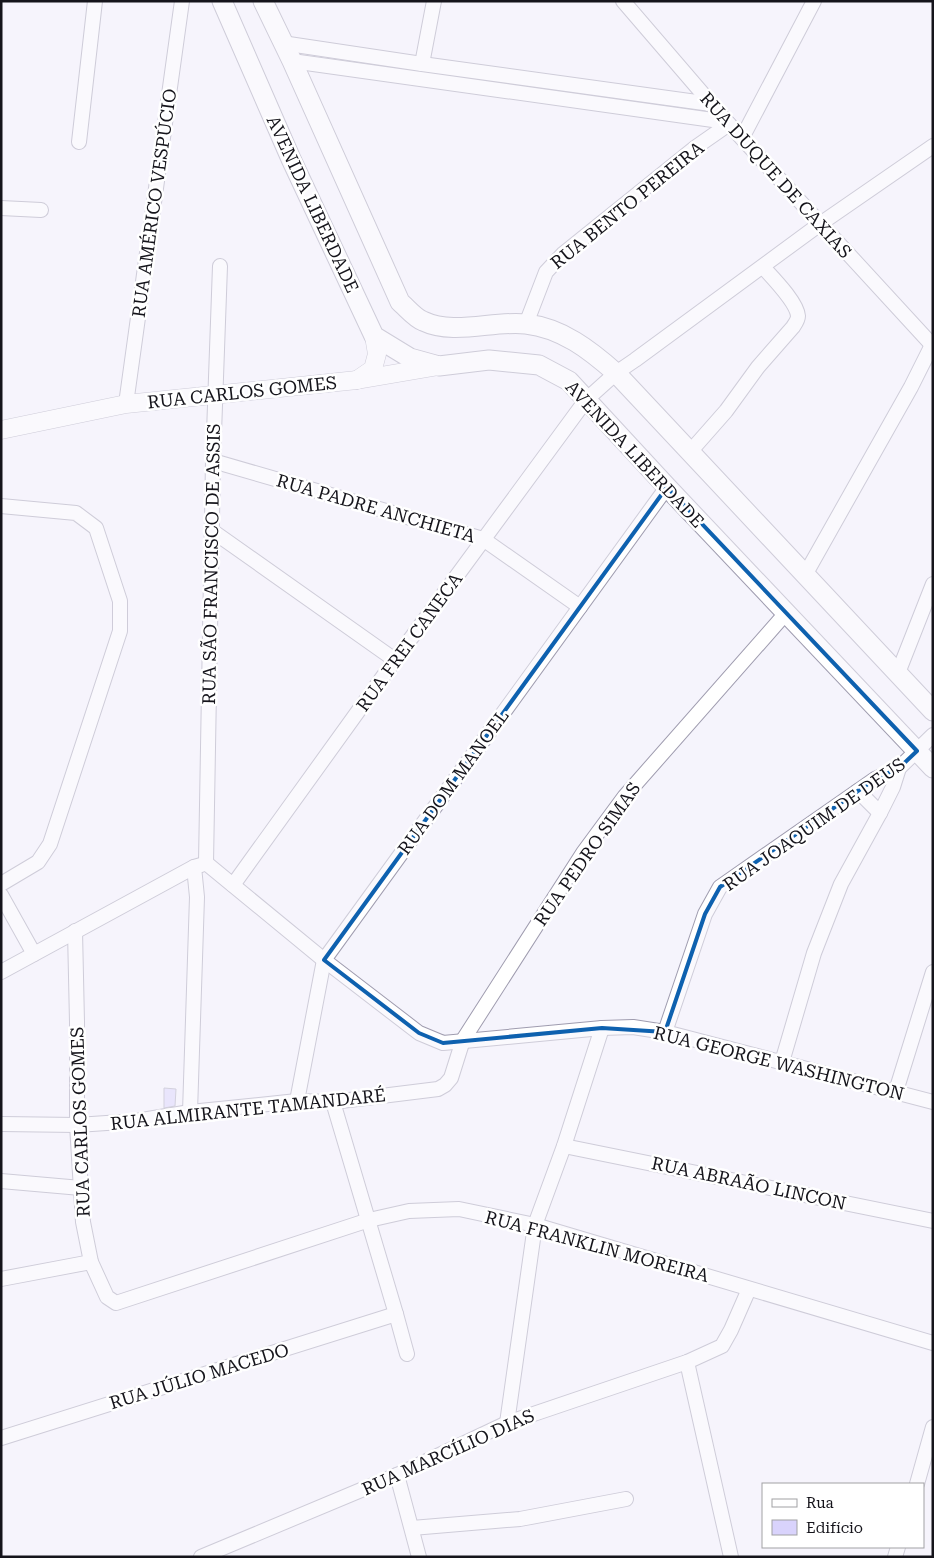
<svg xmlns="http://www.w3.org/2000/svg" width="934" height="1558" viewBox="0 0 934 1558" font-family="'Roboto Serif',serif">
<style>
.building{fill:#d9d3fc;stroke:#a8a6b9}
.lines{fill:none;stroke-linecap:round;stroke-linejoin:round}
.minor-casing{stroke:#9f9caf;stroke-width:16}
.tertiary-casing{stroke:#9f9caf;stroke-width:19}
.secondary-casing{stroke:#9f9caf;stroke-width:21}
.minor{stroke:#fff;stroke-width:14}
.tertiary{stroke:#fff;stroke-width:18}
.secondary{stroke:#fff;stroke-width:19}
.marked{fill:none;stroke:#0e61af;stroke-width:4;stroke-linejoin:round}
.labels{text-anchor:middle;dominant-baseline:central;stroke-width:5;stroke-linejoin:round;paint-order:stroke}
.street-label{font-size:18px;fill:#15141b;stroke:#fff}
</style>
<rect width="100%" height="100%" fill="#f5f4fc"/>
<path class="building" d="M164 1088 176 1089 175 1106 164 1108Z"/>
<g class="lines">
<defs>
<g id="minor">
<path d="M623 1 727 122 933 346"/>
<path d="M282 43 422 64 711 104"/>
<path d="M292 61 727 122"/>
<path d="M422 64 434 1"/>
<path d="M742 138 814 1"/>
<path d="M79 142 95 1"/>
<path d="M1 208 41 210"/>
<path d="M526 324 546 272 563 254 696 147 729 124"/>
<path d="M126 404 182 1"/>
<path d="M689 453 726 411 758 367 793 327C795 324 798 320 798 316 797 302 772 277 763 267"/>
<path d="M213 461 483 539 580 607"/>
<path d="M1 506 76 513 96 528 120 601V631L50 844 38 862 1 884"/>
<path d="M211 530 395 660"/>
<path d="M805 575 911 387 932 345"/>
<path d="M898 673 933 584"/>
<path d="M858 791 880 813"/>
<path d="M206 863 324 960 419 1033 443 1043 602 1028 633 1027 665 1032 933 1102"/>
<path d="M206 863 213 461 220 266"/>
<path d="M233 885 395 660 586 400 616 373 635 360 820 224 933 146"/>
<path d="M1 895 34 954"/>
<path d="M75 931 77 1022V1125L83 1222 91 1262 107 1297 116 1303 369 1220 409 1211 459 1209 535 1225 933 1343"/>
<path d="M1 972 194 867 201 865"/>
<path d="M665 1032 705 914 720 887 875 779 899 768 933 735"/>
<path d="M782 1062 814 953 841 884 880 813 893 787 899 768"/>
<path d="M896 1091 933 972"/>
<path d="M297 1101 324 960 667 487"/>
<path d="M333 1102 396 1314 407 1354"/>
<path d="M190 1112 197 897 194 867"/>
<path d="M1 1124 77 1125 136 1121 190 1112 297 1101 333 1102 438 1089 445 1085 451 1078 463 1040 583 853 625 796 786 613"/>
<path d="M564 1146 933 1221"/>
<path d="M1 1181 81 1188"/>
<path d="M1 1279 91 1262"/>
<path d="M687 1362 731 1557"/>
<path d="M507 1423 535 1225 564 1146 602 1028"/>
<path d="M1 1438 396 1314"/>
<path d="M397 1475 419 1557"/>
<path d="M917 1484 933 1427"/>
<path d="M412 1528 520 1519 626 1499"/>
<path d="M201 1557 397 1475 507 1423 687 1362 722 1346 731 1330 749 1289"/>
<path d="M895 1557 898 1547"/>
</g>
<g id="tertiary">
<path d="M357 380 373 369 377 354 374 336"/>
<path d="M1 430 126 404 357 380 439 366"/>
</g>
<g id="secondary">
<path d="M222 1 291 159 374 336 410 358 439 366 489 360 539 365 569 381 667 487 933 768"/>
<path d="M263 1 292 61 400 302C407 308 415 318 423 321 454 336 494 320 526 324 562 328 590 350 616 373L933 711"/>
</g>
</defs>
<use href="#minor" class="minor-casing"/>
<use href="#tertiary" class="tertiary-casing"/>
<use href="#secondary" class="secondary-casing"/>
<use href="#minor" class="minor"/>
<use href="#tertiary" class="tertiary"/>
<use href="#secondary" class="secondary"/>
</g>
<path d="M0 0H934V1558H0ZM667 487 917 751 899 768 875 779 720 887 705 914 665 1032 602 1028 443 1043 419 1033 324 960Z" fill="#f5f4fc" fill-opacity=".55" fill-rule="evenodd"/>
<path class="marked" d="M667 487 917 751 899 768 875 779 720 887 705 914 665 1032 602 1028 443 1043 419 1033 324 960Z"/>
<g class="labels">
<g class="street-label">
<text transform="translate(776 175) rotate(48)">RUA DUQUE DE CAXIAS</text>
<text transform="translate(154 203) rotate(-82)">RUA AMÉRICO VESPÚCIO</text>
<text transform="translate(313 204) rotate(65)">AVENIDA LIBERDADE</text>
<text transform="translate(627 205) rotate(-39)">RUA BENTO PEREIRA</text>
<text transform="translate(242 392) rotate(-6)">RUA CARLOS GOMES</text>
<text transform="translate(635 454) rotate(47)">AVENIDA LIBERDADE</text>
<text transform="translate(376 508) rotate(16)">RUA PADRE ANCHIETA</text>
<text transform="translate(211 564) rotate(-89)">RUA SÃO FRANCISCO DE ASSIS</text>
<text transform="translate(409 642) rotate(-54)">RUA FREI CANECA</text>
<text transform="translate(453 782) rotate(-54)">RUA DOM MANOEL</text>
<text transform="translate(814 824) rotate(-35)">RUA JOAQUIM DE DEUS</text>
<text transform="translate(587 854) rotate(-55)">RUA PEDRO SIMAS</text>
<text transform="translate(779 1063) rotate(14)">RUA GEORGE WASHINGTON</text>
<text transform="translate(248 1109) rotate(-6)">RUA ALMIRANTE TAMANDARÉ</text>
<text transform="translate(80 1122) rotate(-92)">RUA CARLOS GOMES</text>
<text transform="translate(749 1183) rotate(12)">RUA ABRAÃO LINCON</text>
<text transform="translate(597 1246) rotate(15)">RUA FRANKLIN MOREIRA</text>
<text transform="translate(199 1376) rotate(-17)">RUA JÚLIO MACEDO</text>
<text transform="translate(448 1452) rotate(-24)">RUA MARCÍLIO DIAS</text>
</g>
</g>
<rect width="934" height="1558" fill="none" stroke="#15141b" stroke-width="5"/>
<rect x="762" y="1483" width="162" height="65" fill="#ffffff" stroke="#a1a1a4"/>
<rect x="772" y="1499" width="25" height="8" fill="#ffffff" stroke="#a1a1a4"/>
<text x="806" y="1508" font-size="15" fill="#15141b">Rua</text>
<rect x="772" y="1520" width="25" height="15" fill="#d9d3fc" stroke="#a1a1a4"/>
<text x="806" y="1533" font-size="15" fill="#15141b">Edifício</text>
</svg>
